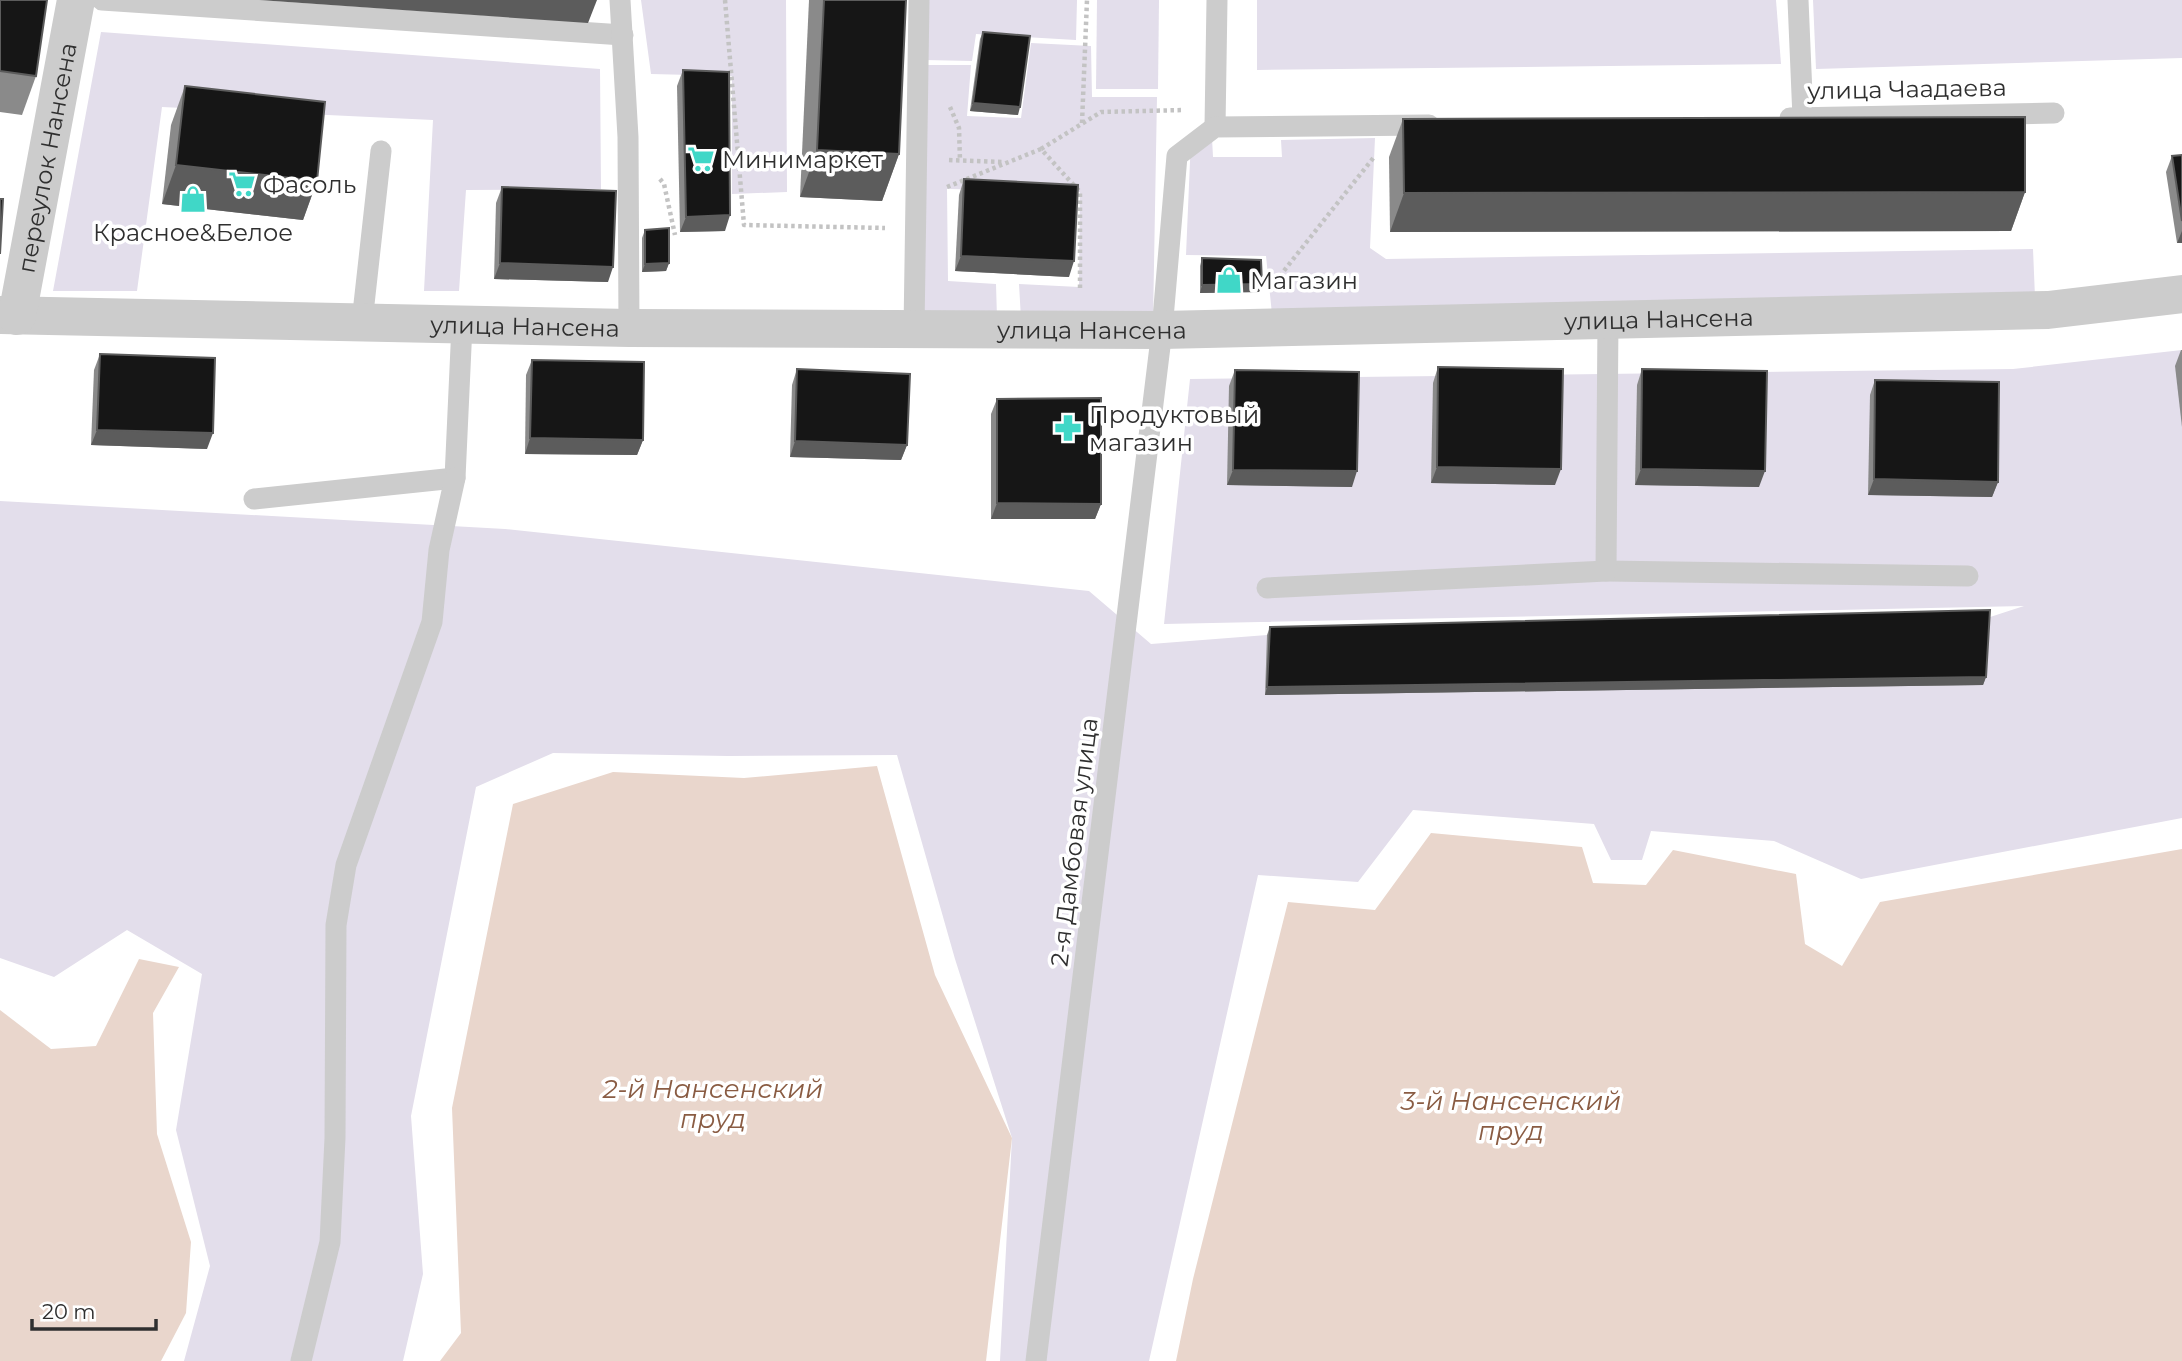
<svg xmlns="http://www.w3.org/2000/svg" width="2182" height="1361" viewBox="0 0 2182 1361" font-family="Montserrat,sans-serif">
<style>
.green{fill:#e3deeb}
.water{fill:#e9d6cc}
.lines{fill:none;stroke-linecap:round;stroke-linejoin:round}
.path{stroke:#c3c3c3;stroke-width:4.5;stroke-dasharray:3.5 3.5;stroke-linecap:butt}
.lane{stroke:#ccc;stroke-width:21}
.street{stroke:#ccc;stroke-width:38}
.wall{fill:#8a8a8a}
.shaded-wall{fill:#5c5c5c}
.building{fill:#161616;stroke:#5c5c5c;stroke-width:2}
.labels{text-anchor:middle;dominant-baseline:central;stroke-width:7;stroke-linejoin:round;paint-order:stroke}
.street-label{font-size:24px;fill:#2f2f2f;stroke:#fff}
.poi-label{font-size:24px;fill:#2f2f2f;stroke:#fff;text-anchor:start}
.water-label{font-size:26px;font-style:italic;fill:#8a5c43;stroke:#fff}
</style>
<rect width="100%" height="100%" fill="#fff"/>
<g class="green">
<path d="M641 0H786L787 192 732 194V76L651 74Z"/>
<path d="M927 0H1077L1076 40 976 34 972 61 925 60Z"/>
<path d="M1097 0H1159L1158 89H1096Z"/>
<path d="M1257 0H1776L1781 64 1257 70Z"/>
<path d="M1813 0H2182V58L1816 69Z"/>
<path d="M101 32 600 69 601 189 466 190 459 291H424L433 120 162 107 137 291H53Z"/>
<path d="M1031 43 1091 46 1092 97H1157L1153 321 1021 319 1019 284 1079 287 1080 192 947 189 948 281 996 284 997 318 921 321 925 65H971L967 116 1021 118Z"/>
<path d="M1191 138H1212L1213 157H1282L1281 140 1375 138 1370 248 1386 259 2033 249 2035 297 1272 314 1266 256 1186 255Z"/>
<path d="M2182 350V818L1861 879 1774 841 1651 831 1642 860H1611L1594 824 1413 810 1358 882 1258 875 1149 1361H1000L1012 1138 955 959 897 755 728 756 553 753 476 787 411 1116 423 1274 403 1361H184L210 1266 176 1130 202 974 127 930 54 977 0 958V501L505 529 1089 591 1151 644 1267 635 1987 618 2024 606 1164 624 1190 379 2013 369Z"/>
</g>
<g class="water">
<path d="M877 766 935 975 1012 1138 986 1361H440L461 1333 452 1108 513 804 613 772 744 778Z"/>
<path d="M1431 833 1582 847 1593 883 1646 885 1673 850 1796 874 1805 944 1842 966 1880 902 2182 849V1361H1176L1193 1279 1288 902 1375 910Z"/>
<path d="M139 959 179 967 153 1013 157 1134 191 1242 186 1313 161 1361H0V1010L51 1049 96 1046Z"/>
</g>
<g class="lines">
<g class="path">
<path d="M725 0 744 225 885 228"/>
<path d="M950 107 959 128 960 161"/>
<path d="M1082 123 1087 0"/>
<path d="M1041 149 1101 112 1183 110"/>
<path d="M949 160 1003 162"/>
<path d="M660 179 664 184 675 235"/>
<path d="M947 187 1041 149 1080 192V290"/>
<path d="M1271 287 1374 157"/>
</g>
<g class="lane">
<path d="M102 0 623 35"/>
<path d="M620 0 628 137 629 328"/>
<path d="M1798 0 1803 118"/>
<path d="M1790 118 2054 113"/>
<path d="M1215 127 1217 0"/>
<path d="M362 322 381 151"/>
<path d="M914 329 919 0"/>
<path d="M254 499 455 478 462 325"/>
<path d="M1606 571 1968 576"/>
<path d="M1267 588 1606 571 1608 320"/>
<path d="M301 1361 330 1242 335 1138 336 925 346 865 432 622 439 550 455 478"/>
<path d="M1036 1361 1162 330 1177 156 1215 127 1429 125"/>
</g>
<g class="street">
<path id="s1" d="M0 315 629 328 1162 330 2048 310 2182 294"/>
<path id="s2" d="M17 316 76 0"/>
</g>
</g>
<g class="wall">
<path d="M0 0 36 76 22 115 0 112Z"/>
<path d="M809 0H906L899 154 882 201 800 197Z"/>
<path d="M983 32 1018 115 970 111 980 39Z"/>
<path d="M683 70 725 231 680 232 677 86Z"/>
<path d="M185 86 317 181 303 220 162 204 171 125Z"/>
<path d="M1403 119 2025 192 2011 231 1390 232 1389 157Z"/>
<path d="M2182 155V243H2177L2166 172 2172 156Z"/>
<path d="M964 179 1069 277 955 271 959 195Z"/>
<path d="M502 187 608 282 494 279 496 203Z"/>
<path d="M645 230 669 263 666 271 642 272V238Z"/>
<path d="M1202 258 1262 284 1259 292 1200 293V266Z"/>
<path d="M2181 350H2182V427L2175 366Z"/>
<path d="M100 354 207 449 91 445 94 370Z"/>
<path d="M532 360 643 440 637 455 525 454 526 375Z"/>
<path d="M1438 367 1555 485 1431 483 1433 383Z"/>
<path d="M797 369 907 445 901 460 790 457 792 385Z"/>
<path d="M1642 369 1759 487 1635 485 1637 385Z"/>
<path d="M1235 370 1352 487 1227 485 1229 386Z"/>
<path d="M1875 380 1998 482 1992 497 1868 495 1870 395Z"/>
<path d="M997 399 1101 504 1095 519H991V414Z"/>
<path d="M1270 627 1986 677 1983 685 1265 695 1267 635Z"/>
</g>
<g class="shaded-wall">
<path d="M259 0H597L588 23Z"/>
<path d="M973 103 1020 107 1018 115 970 111Z"/>
<path d="M817 150 899 154 882 201 800 197Z"/>
<path d="M176 165 317 181 303 220 162 204Z"/>
<path d="M2025 192 2011 231 1390 232 1404 193Z"/>
<path d="M730 215 725 231 680 232 686 217Z"/>
<path d="M2182 231V243H2177Z"/>
<path d="M961 256 1074 261 1069 277 955 271Z"/>
<path d="M500 263 613 267 608 282 494 279Z"/>
<path d="M669 263 666 271 642 272 645 264Z"/>
<path d="M1262 284 1259 292 1200 293 1202 285Z"/>
<path d="M97 430 213 433 207 449 91 445Z"/>
<path d="M530 438 643 440 637 455 525 454Z"/>
<path d="M795 441 907 445 901 460 790 457Z"/>
<path d="M1437 467 1561 469 1555 485 1431 483Z"/>
<path d="M1641 469 1765 471 1759 487 1635 485Z"/>
<path d="M1233 470 1357 471 1352 487 1227 485Z"/>
<path d="M1874 479 1998 482 1992 497 1868 495Z"/>
<path d="M997 503 1101 504 1095 519H991Z"/>
<path d="M1986 677 1983 685 1265 695 1267 687Z"/>
</g>
<g class="building">
<path d="M0 0H47L36 76 0 71Z"/>
<path d="M824 0H906L899 154 817 150Z"/>
<path d="M983 32 1030 36 1020 107 973 103Z"/>
<path d="M683 70 729 72 730 215 686 217Z"/>
<path d="M185 86 325 102 317 181 176 165Z"/>
<path d="M2025 117V192L1404 193 1403 119Z"/>
<path d="M2182 155V221L2172 156Z"/>
<path d="M964 179 1078 185 1074 261 961 256Z"/>
<path d="M502 187 616 191 613 267 500 263Z"/>
<path d="M0 199H3L0 254Z"/>
<path d="M669 228V263L645 264V230Z"/>
<path d="M1202 258 1261 260 1262 284 1202 285Z"/>
<path d="M100 354 215 358 213 433 97 430Z"/>
<path d="M532 360 644 362 643 440 530 438Z"/>
<path d="M1438 367 1563 369 1561 469 1437 467Z"/>
<path d="M797 369 910 374 907 445 795 441Z"/>
<path d="M1642 369 1767 371 1765 471 1641 469Z"/>
<path d="M1235 370 1359 372 1357 471 1233 470Z"/>
<path d="M1875 380 1999 382 1998 482 1874 479Z"/>
<path d="M1101 398V504L997 503V399Z"/>
<path d="M1990 610 1986 677 1267 687 1270 627Z"/>
</g>
<defs>
<symbol id="supermarket-bare" viewBox="-9 -9 18 18"><path d="M-6-5.5h2.5l.6 2H6L4.5 2H-2.5L-4.4-4H-6ZM-1.5 3.2a1.3 1.3 0 1 0 .1 0ZM3 3.2a1.3 1.3 0 1 0 .1 0Z" fill="#40d7c7" stroke="#fff" stroke-width="2.5" paint-order="stroke"/></symbol>
<symbol id="shop-bare" viewBox="-9 -9 18 18"><path d="M-5-2.5h2.3a2.7 3.5 0 0 1 5.4 0H5L5.5 6h-11ZM-1.5-2.5h3a1.5 2.3 0 0 0-3 0Z" fill="#40d7c7" stroke="#fff" stroke-width="2.5" paint-order="stroke"/></symbol>
<symbol id="pharmacy-bare" viewBox="-9 -9 18 18"><path d="M-2-6h4v4h4v4h-4v4h-4v-4h-4v-4h4Z" fill="#40d7c7" stroke="#fff" stroke-width="2.5" paint-order="stroke"/></symbol>
</defs>
<g fill-rule="evenodd">
<use href="#supermarket-bare" x="682" y="140" width="38" height="38"/>
<use href="#supermarket-bare" x="223" y="165" width="38" height="38"/>
<use href="#shop-bare" x="174" y="180" width="38" height="38"/>
<use href="#shop-bare" x="1210" y="261" width="38" height="38"/>
<use href="#pharmacy-bare" x="1049" y="409" width="38" height="38"/>
</g>
<g class="labels">
<g class="street-label">
<text transform="translate(1907 89) rotate(-1)">улица Чаадаева</text>
<text stroke="none"><textPath href="#s2" startOffset="161">переулок Нансена</textPath></text>
<text stroke="none"><textPath href="#s1" startOffset="1659">улица Нансена</textPath></text>
<text stroke="none"><textPath href="#s1" startOffset="525">улица Нансена</textPath></text>
<text stroke="none"><textPath href="#s1" startOffset="1092">улица Нансена</textPath></text>
<text transform="translate(1074 842) rotate(-83)">2-я Дамбовая улица</text>
</g>
<g class="poi-label">
<text x="722" y="159">Минимаркет</text>
<text x="263" y="184">Фасоль</text>
<text x="193" y="232" text-anchor="middle">Красное&amp;Белое</text>
<text x="1250" y="280">Магазин</text>
<text x="1089" y="414">Продуктовый<tspan x="1089" dy="28">магазин</tspan></text>
</g>
<g class="water-label">
<text x="713" y="1089">2-й Нансенский<tspan x="713" dy="30">пруд</tspan></text>
<text x="1511" y="1101">3-й Нансенский<tspan x="1511" dy="30">пруд</tspan></text>
</g>
</g>
<path d="M32 1319v10h124v-10" fill="none" stroke="#2f2f2f" stroke-width="3.5"/>
<text x="42" y="1319" font-size="21" fill="#2f2f2f" stroke="#ffffff" stroke-width="5" paint-order="stroke">20 m</text>
</svg>
